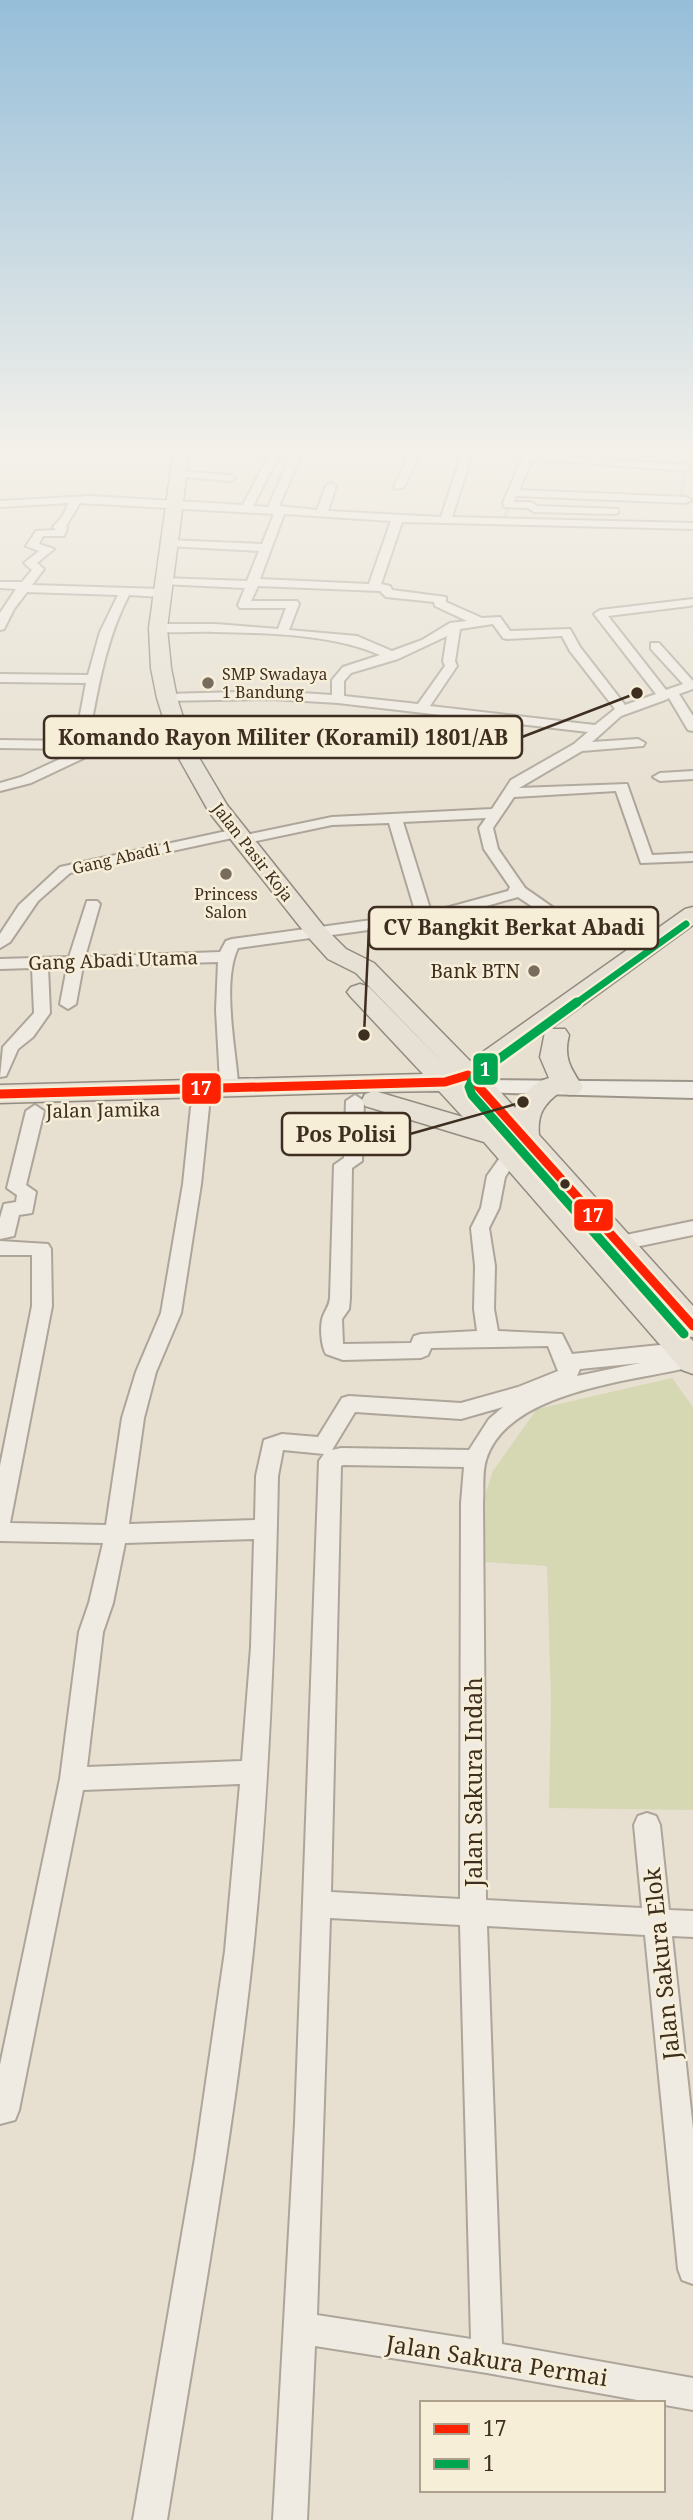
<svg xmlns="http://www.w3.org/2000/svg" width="693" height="2520" viewBox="0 0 693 2520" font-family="'Noto Serif',serif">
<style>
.green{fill:#d6d7b3}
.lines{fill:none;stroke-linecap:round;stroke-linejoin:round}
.stream{stroke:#bcccc2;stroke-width:3.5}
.street-casing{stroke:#ada599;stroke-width:4}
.secondary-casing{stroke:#9c958a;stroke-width:4}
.primary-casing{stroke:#928b80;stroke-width:3}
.street{fill:#efebe3;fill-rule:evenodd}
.secondary{fill:#efebe3;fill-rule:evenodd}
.primary{fill:#e6e1d4;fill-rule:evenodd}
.bus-1-casing{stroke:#f7eed8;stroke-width:14}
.bus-2-far1-casing{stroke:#f7eed8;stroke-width:11}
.bus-2-casing{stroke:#f7eed8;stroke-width:14}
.bus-1{stroke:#f20;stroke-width:9}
.bus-2-far1{stroke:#00a64f;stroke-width:7}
.bus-2{stroke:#00a64f;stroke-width:9}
.poi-dot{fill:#786c5e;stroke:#f7eed8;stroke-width:2.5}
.bus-dot{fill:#3d2e20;stroke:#f7eed8;stroke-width:2.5}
.labels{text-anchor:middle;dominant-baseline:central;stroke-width:5;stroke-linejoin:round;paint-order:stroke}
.far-poi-label{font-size:16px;fill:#3d2e20;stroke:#f7eed8;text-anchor:start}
.far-street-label{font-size:16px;fill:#3d2e20;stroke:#f7eed8}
.street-label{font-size:19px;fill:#3d2e20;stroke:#f7eed8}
.poi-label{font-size:19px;fill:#3d2e20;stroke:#f7eed8;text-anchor:end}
.near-street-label{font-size:23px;fill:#3d2e20;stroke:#f7eed8}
.leader{fill:none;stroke:#3d2e20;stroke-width:2.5}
.callout-dot{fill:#3d2e20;stroke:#f7eed8;stroke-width:2.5}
.callout{fill:#f7eed8;stroke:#3d2e20;stroke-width:2.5}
.callout-label{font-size:21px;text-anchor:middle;font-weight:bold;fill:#3d2e20}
.line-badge{stroke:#f7eed8;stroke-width:2.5}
.badge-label{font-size:19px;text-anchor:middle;font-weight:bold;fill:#fff}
</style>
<rect width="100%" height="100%" fill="#e7e0d1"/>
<path class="green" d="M672 1378 693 1407V1810L549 1808 551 1701 547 1566 485 1562 483 1501 493 1471 537 1409Z"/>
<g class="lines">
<g class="stream">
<path d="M687 470 681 492 693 503"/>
<path d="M503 522 509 505"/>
</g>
<defs>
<g id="street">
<path d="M273 454 278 457 253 506 268 507 292 454H302L279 506 317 510 326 486 331 483 336 486 328 511 441 517 462 454H472L452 517 693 523V529L402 522 381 584 390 586 392 590 446 597V602L482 618 500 617 510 631 570 629 580 647 625 705 656 694 594 614 600 610 693 599V605L689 606 608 616 666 690 683 684 651 649V643H659L693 681V689L679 694 693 716V731L688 730 669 698 665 700 621 716 592 742 638 739 645 743 643 746 582 751 519 788 627 784 652 855 693 853V861L641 863 616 791 514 797 493 828 498 849 525 888 558 911 561 914 558 917H548L518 897 434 921 238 948C222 981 235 1046 238 1082L241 1088 232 1094 226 1092 220 1082 216 1010 218 962 83 966 76 1004 68 1009 60 1004 67 967H48L50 1013 33 1037 18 1049 6 1076 0 1077 3 1047 34 1013 32 968 0 969V959L69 957 87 901H97L100 904 85 957 220 952 226 941 232 939 416 914 389 823 332 825 242 844 237 843V837L70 873 38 901 10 942 0 948V934L19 905 60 867 236 829 241 830V836L332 817 492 809 511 780 574 744 588 732 338 703 271 699 162 701 161 698 167 694 271 691 332 695V680L343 667 380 655C332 634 267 633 214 632 194 631 173 634 154 631V625L158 624H215L278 629 286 608H240L238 605 245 588 163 584 157 581 163 578 247 581 259 551 167 546 161 543 167 540 262 544 274 514 80 503 66 526 67 528 64 536H43L39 544 54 549 37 563 44 569 32 585 161 589 167 593 161 597 129 595C105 641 98 690 88 741L182 742 189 746 182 750 87 749 84 758 31 783 0 791V783L21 777 73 753V749L0 748V740L75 741 86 683 0 682V674L88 675 100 632 118 595 27 592 14 609 4 629 0 630V613L16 589 0 588V582H22L32 570 24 563 39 551 26 546 36 531 56 530 53 527 62 517 69 503 0 507V501L90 496 243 505 268 457ZM284 514 391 521 369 584 260 579ZM258 586 380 591 386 597 434 602 435 606 467 621 450 623 422 640 392 651 357 636 289 630 299 604 297 601H251ZM493 624 503 638 507 639 562 636 570 651 615 709 595 725 430 706 457 666 455 661 460 629ZM447 636 443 661 445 666 418 704 344 696V681L351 673 398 659ZM486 818 479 828 484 849 510 887 508 891 431 912 403 822Z"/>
<path d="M409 454H419L404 487 395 489 394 487Z"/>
<path d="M524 454 685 465 690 468 685 471 533 459 519 490 686 497 691 500 686 503 516 496 514 502H531L537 506 618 509V513L614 514 534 512 528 508 504 507 503 503Z"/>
<path d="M178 471 230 475 235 478 230 481 174 476V472Z"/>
<path d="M693 771V779L660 781 653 777 660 773Z"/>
<path d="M355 1095 364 1101 362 1161 352 1168 350 1298 349 1309 342 1319 343 1344 411 1343 414 1336 421 1334 477 1331 474 1309 475 1266 471 1228 481 1208 487 1176 504 1152 510 1150 519 1156 505 1177 499 1208 489 1228 495 1266 494 1309 498 1331 562 1334 572 1354 660 1345 689 1356 692 1361 689 1366 682 1369C624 1382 506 1393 486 1460 482 1472 484 1490 483 1503L486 1900 642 1908 634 1825 638 1816 647 1813 656 1816 660 1825 669 1910 693 1911V1937L672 1936 693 2129V2284L682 2280 678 2269 645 1935 487 1926 502 2344 693 2378V2410L487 2373 315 2346 307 2520H273L295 2123 319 1461 324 1454 283 1450 278 1476C275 1634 269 1793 253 1951 233 2141 197 2331 167 2520H133L195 2158 225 1951 240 1784 83 1790 19 2110 15 2120 0 2124V2065L60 1779 79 1632 89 1603 103 1543 0 1541V1466L32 1306V1255H0V1241L48 1244 51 1249 52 1306 10 1523 106 1525 122 1418 136 1372 161 1313 183 1184 191 1107 200 1101 206 1103 209 1107 201 1184 181 1313 156 1372 144 1418 129 1524 255 1520 256 1476 264 1440 282 1434 318 1437 342 1398 349 1396 461 1403 518 1387 558 1371 548 1346 431 1348 428 1355 421 1358 343 1360 326 1354C321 1346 319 1323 324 1314 327 1307 329 1306 330 1298L334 1165 344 1158 346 1101ZM640 1363 577 1376 580 1369ZM503 1407 489 1419 469 1450 341 1448 332 1450 355 1412 461 1419ZM343 1465 464 1467 461 1503 460 1899 331 1892 341 1466ZM254 1539 251 1647 242 1761 87 1767 103 1632 113 1603 125 1543ZM330 1918 460 1925 471 2339 317 2315Z"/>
<path d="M35 1105 44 1111 26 1185 36 1192 32 1213 19 1215 14 1236 0 1239V1218L4 1204 16 1202 17 1195 7 1188 26 1111Z"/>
<path d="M693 1221V1235L621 1250 614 1248 611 1243 614 1238 621 1236Z"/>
</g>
<path id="secondary" d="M481 1080 693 1082V1098L473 1092 469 1087 473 1082Z"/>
<path id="primary" d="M173 454H189L167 628 171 668 177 698 192 746 227 805 325 928 346 949 374 963 470 1061 685 909 693 907V925L550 1029H565L569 1035C563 1058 571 1069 583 1087L579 1093 570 1095 560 1092C544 1104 537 1114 539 1135L693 1306V1337L688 1336 693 1341V1374L682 1370 484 1142 365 1106 362 1100 365 1094 371 1092 0 1103V1085L423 1074 351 997 347 992 351 987 360 984 369 987 451 1071 356 973 328 959 309 938 209 812 172 746 157 698 151 668 149 628ZM545 1032 540 1057 549 1078C533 1082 523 1095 515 1108L485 1075ZM439 1091 463 1117 378 1092Z"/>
</defs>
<use href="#street" class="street-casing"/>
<use href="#secondary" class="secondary-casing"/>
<use href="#primary" class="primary-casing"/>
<use href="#street" class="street"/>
<use href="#secondary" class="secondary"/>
<use href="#primary" class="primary"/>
<defs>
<path id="bus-1" d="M0 1094 445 1082 468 1075 693 1326"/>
<path id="bus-2-far1" d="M575 1004 686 924"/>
<path id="bus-2" d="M577 1002 474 1077 469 1087 472 1095 684 1334"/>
</defs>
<use href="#bus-1" class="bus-1-casing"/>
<use href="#bus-2-far1" class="bus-2-far1-casing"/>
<use href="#bus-2" class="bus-2-casing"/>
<use href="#bus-1" class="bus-1"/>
<use href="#bus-2-far1" class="bus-2-far1"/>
<use href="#bus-2" class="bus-2"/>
</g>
<linearGradient id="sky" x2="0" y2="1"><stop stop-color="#96bed9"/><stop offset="0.56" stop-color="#f4f1ea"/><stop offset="1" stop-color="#f4f1ea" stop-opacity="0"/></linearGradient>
<rect width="693" height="806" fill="url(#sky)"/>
<g class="poi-dot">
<circle cx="208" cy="683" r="7"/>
<circle cx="226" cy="874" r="7"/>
<circle cx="534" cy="971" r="7"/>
</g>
<circle class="bus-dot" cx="565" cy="1184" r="6"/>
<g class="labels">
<g class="far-poi-label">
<text x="222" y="674">SMP Swadaya<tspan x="222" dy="18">1 Bandung</tspan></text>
<text x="226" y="894" text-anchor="middle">Princess<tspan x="226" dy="18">Salon</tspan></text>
</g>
<g class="far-street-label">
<text transform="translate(253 852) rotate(52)">Jalan Pasir Koja</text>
<text transform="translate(122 857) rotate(-13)">Gang Abadi 1</text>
</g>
<g class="street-label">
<text transform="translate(113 960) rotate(-2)">Gang Abadi Utama</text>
<text transform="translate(103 1110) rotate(-1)">Jalan Jamika</text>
</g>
<g class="poi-label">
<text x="520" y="971">Bank BTN</text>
</g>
<g class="near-street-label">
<text transform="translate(473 1782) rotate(-90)">Jalan Sakura Indah</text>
<text transform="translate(661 1964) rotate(-96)">Jalan Sakura Elok</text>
<text transform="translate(497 2360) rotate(9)">Jalan Sakura Permai</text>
</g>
</g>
<path class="leader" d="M637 693L522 737M364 1035L369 928M523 1102L410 1134"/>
<g class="callout-dot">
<circle cx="637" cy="693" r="7"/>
<circle cx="364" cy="1035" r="7"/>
<circle cx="523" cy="1102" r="7"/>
</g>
<g class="callout">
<rect x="44" y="716" width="478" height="42" rx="7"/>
<rect x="369" y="907" width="289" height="42" rx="7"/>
<rect x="282" y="1113" width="128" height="42" rx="7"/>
</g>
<g class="callout-label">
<text x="283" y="745">Komando Rayon Militer (Koramil) 1801/AB</text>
<text x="514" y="935">CV Bangkit Berkat Abadi</text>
<text x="346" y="1142">Pos Polisi</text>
</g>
<g class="line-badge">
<rect x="472" y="1052" width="27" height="34" rx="7" fill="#00a64f"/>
<rect x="181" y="1072" width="41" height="33" rx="7" fill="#f20"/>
<rect x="573" y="1198" width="41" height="34" rx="7" fill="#f20"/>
</g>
<g class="badge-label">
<text x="485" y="1076">1</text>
<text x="201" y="1095">17</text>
<text x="593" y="1222">17</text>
</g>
<rect x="420" y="2401" width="245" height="91" fill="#f7eed8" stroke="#ada18e" stroke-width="2"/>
<rect x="434" y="2424" width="35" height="10" fill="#ff2200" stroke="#ada18e" stroke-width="2"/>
<text x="483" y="2436" font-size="21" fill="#3d2e20">17</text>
<rect x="434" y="2459" width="35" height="10" fill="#00a64f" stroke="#ada18e" stroke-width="2"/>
<text x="483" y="2471" font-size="21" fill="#3d2e20">1</text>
</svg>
